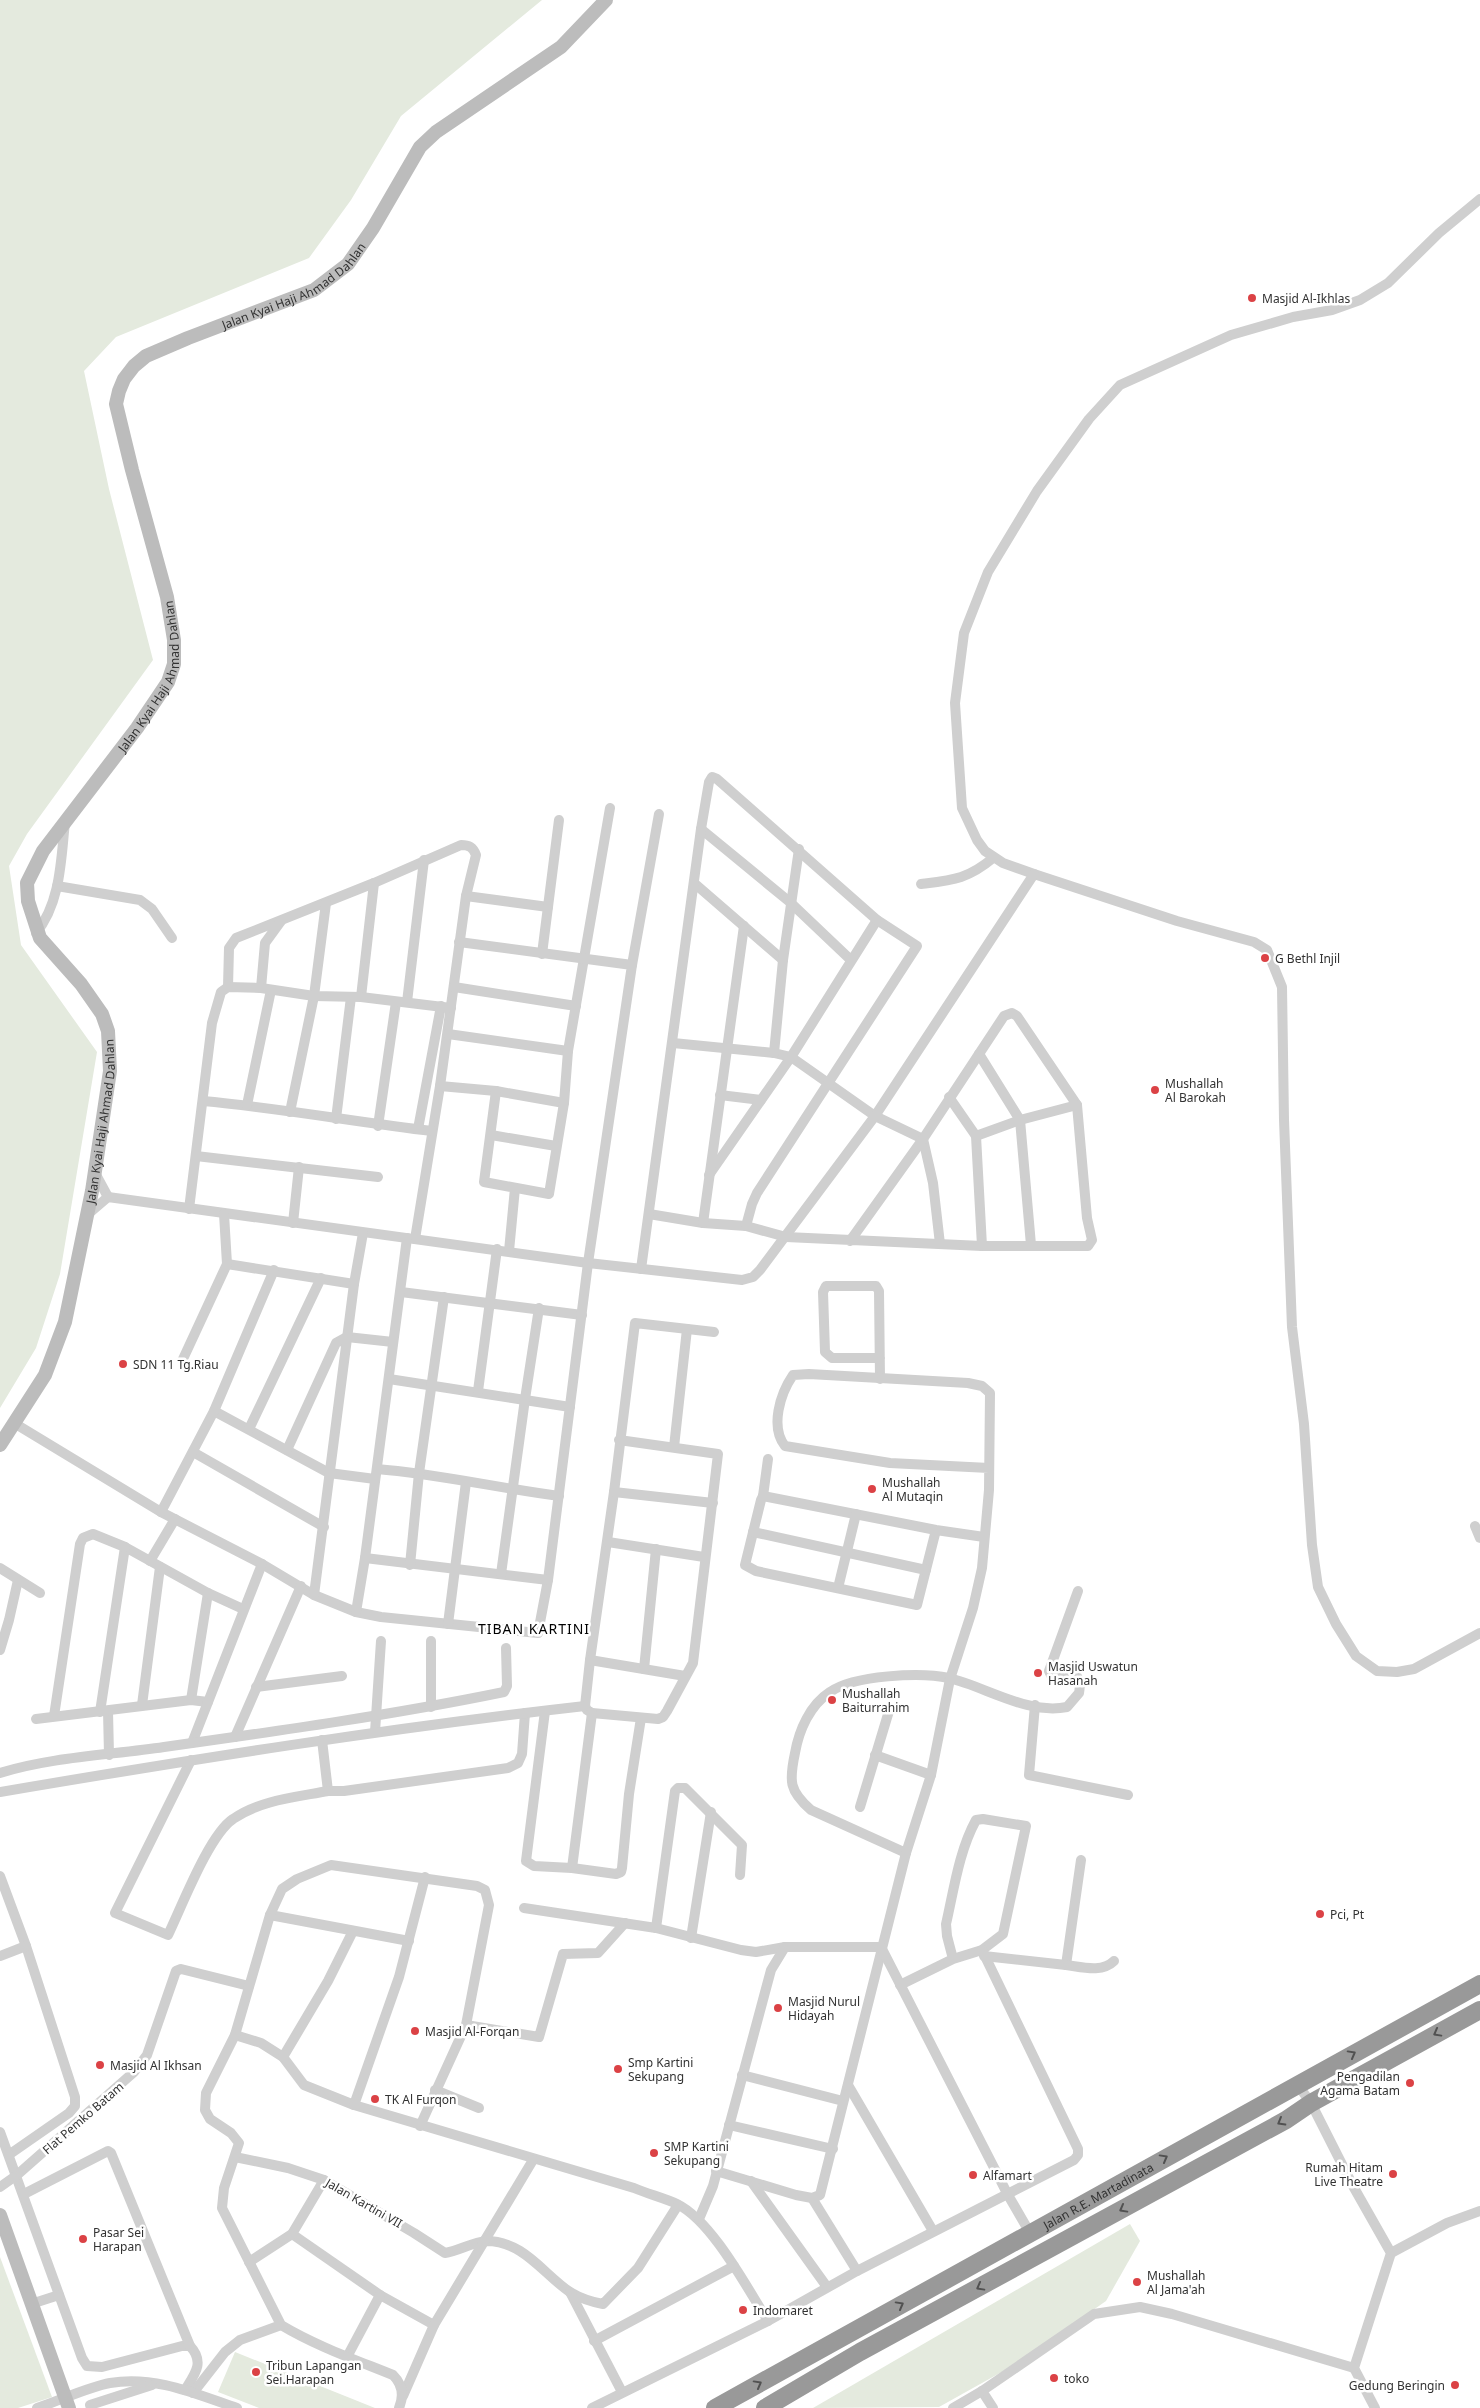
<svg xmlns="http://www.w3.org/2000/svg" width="1480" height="2408" viewBox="0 0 1480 2408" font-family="'Noto Sans',sans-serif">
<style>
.green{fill:#e4eade}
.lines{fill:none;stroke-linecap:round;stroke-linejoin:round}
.street{stroke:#cfcfcf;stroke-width:10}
.secondary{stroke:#bcbcbc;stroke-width:14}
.highway{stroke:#999;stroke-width:18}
.oneway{stroke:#515151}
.poi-dot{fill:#db4245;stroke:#fff;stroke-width:2}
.labels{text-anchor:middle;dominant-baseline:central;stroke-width:5;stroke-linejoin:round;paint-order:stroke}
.street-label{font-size:12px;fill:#323232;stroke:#fff}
.poi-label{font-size:12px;fill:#323232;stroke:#fff;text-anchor:start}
.neighbourhood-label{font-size:14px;letter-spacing:1px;fill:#000;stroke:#fff}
</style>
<rect width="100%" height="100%" fill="#fff"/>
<g class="green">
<path d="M0 0H542L401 116 351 200 309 258 116 337 84 371 109 489 153 660 27 834 9 866 21 945 97 1052 60 1274 36 1348 0 1408Z"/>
<path d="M1130 2224 1140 2241 1106 2301 1016 2364 939 2407 813 2408Z"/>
<path d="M0 2257 52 2397 18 2408H0Z"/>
<path d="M235 2352 375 2408H259L218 2392Z"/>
</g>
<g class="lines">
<g class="street">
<path d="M1480 199 1439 233 1388 283 1360 300 1332 310 1293 317 1231 335 1120 385 1089 419 1037 491 988 572 964 633 955 703 962 808 977 840 985 851 1003 863 1034 874 1177 921 1254 942 1267 950 1282 987 1284 1120 1292 1327 1304 1424 1312 1545 1318 1587 1336 1624 1356 1656 1377 1671 1397 1672 1414 1669 1480 1633"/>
<path d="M701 829 791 903 851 960"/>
<path d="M694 883 783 960"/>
<path d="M921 884C953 880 968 879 993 858"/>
<path d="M57 886 140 900 152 909 172 938"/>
<path d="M466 896 548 907"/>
<path d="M36 933C61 903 61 858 65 822"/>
<path d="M542 954 559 820"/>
<path d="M632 965 659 814"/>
<path d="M228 987 229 948 236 938 374 883 461 845C469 845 473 847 476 855L466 896 440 1086 415 1239"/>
<path d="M454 987 576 1006"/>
<path d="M261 988 265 943 281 921"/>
<path d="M361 997 374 883"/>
<path d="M407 1002 424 860"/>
<path d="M448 1034 568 1051"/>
<path d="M673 1043 774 1053 791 1057 875 1116 923 1139 933 1183 940 1244"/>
<path d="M774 1053 783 960 799 849"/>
<path d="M979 1054 1020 1120 1031 1245"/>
<path d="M440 1086 496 1091 564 1103"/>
<path d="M496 1091 484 1182 549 1194 564 1103 568 1051 610 808"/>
<path d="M720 1095 761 1100"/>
<path d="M949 1097 976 1136"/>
<path d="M203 1101C280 1108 356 1122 432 1131"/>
<path d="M247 1105 271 990"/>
<path d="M290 1112 314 996 326 903"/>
<path d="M336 1119 351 997"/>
<path d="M378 1126 396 1002"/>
<path d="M418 1129 441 1006"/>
<path d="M491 1135 556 1146"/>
<path d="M196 1156 378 1177"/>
<path d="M95 1173 108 1197"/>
<path d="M709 1175 791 1057 877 920"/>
<path d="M189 1209 212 1023 221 992 228 987 261 988 314 996 361 997 451 1008"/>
<path d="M649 1214 703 1223 746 1226 786 1237 982 1246H1088L1092 1240 1087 1218 1077 1105 1017 1016 1012 1013 1004 1016 923 1139 850 1241"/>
<path d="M87 1215 108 1197 588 1263 742 1280 753 1277 760 1270 875 1116 1034 874"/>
<path d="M293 1223 299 1167"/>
<path d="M703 1223 744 926"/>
<path d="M982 1246 976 1136 1020 1120 1077 1105"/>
<path d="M509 1251 515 1188"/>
<path d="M227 1264 354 1284"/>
<path d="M641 1269 701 829 709 782 712 777 717 779 877 920 917 946 757 1193 752 1204 746 1226"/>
<path d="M401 1292 582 1315"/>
<path d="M183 1359 227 1264 224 1214"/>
<path d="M389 1379 570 1407"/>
<path d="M880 1379 879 1291 876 1286H826L823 1292 825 1352 832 1358H880"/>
<path d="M478 1391 497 1249"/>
<path d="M214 1411 329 1473 375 1479"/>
<path d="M14 1423 161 1512 262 1564 314 1595 356 1612 381 1617 538 1633 548 1580 588 1263 632 965 459 942"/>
<path d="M249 1429 321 1278"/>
<path d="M619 1440 718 1454 693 1663 667 1711 663 1717 658 1719 592 1713 587 1710 585 1706 590 1660 614 1492 635 1323 714 1332"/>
<path d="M674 1447 687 1329"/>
<path d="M287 1450 336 1343 347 1337 393 1342"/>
<path d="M193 1452 324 1527"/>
<path d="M377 1469C438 1474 498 1488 559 1496"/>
<path d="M614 1492 713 1503"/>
<path d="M763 1496 768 1459"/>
<path d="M161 1512 214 1411 274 1270"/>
<path d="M1475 1526 1480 1538"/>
<path d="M936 1530 917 1605 756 1571 745 1565 761 1500 763 1496 936 1530 984 1537"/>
<path d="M753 1532 926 1570"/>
<path d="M608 1542 704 1557"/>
<path d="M365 1558 548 1580"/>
<path d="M150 1561 175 1519"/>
<path d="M410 1565 419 1473 444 1297"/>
<path d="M0 1568 40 1593"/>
<path d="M501 1574 525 1399 539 1308"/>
<path d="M838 1588 856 1514"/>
<path d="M314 1595 354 1284 363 1233"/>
<path d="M356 1612 365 1558 407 1238"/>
<path d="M448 1624 466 1482"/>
<path d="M0 1650 9 1620 18 1580"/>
<path d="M590 1660 685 1676"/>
<path d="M644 1669 656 1549"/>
<path d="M256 1687 342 1676"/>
<path d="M191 1700 208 1593"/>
<path d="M142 1705 160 1567"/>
<path d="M1035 1705 1029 1775 1128 1795"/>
<path d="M431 1707V1641"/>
<path d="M108 1711 109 1755"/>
<path d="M545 1711 526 1861 534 1866 572 1868 616 1874 621 1872 622 1868 629 1794 641 1718"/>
<path d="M100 1712 125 1547 208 1593 243 1609"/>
<path d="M54 1716 80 1544 83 1538 93 1534 125 1547"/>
<path d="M36 1719 191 1700 208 1702"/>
<path d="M375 1732 381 1641"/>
<path d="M235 1737 301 1586"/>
<path d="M322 1740 328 1791H344L508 1768 518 1763 522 1754 525 1713"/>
<path d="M192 1743 262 1564"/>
<path d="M875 1755 931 1775"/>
<path d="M191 1760 115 1913 168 1935C182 1906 209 1835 233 1819 260 1800 297 1797 328 1791"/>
<path d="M0 1773C51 1757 111 1755 164 1747 278 1731 392 1715 504 1692L507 1686 506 1648"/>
<path d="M0 1792C195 1759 389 1728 585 1706"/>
<path d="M860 1807 889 1711"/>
<path d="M906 1853 811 1810C789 1791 789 1781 795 1753 799 1730 810 1705 830 1692 854 1675 921 1672 949 1678 986 1687 1028 1715 1067 1707L1079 1693C1083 1673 1068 1664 1053 1679L1049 1671 1078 1591"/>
<path d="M572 1868 592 1713"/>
<path d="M0 1876 26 1946 75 2097V2106L69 2113 10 2154"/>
<path d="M524 1908 656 1928 741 1950 756 1952 785 1947"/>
<path d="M270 1915 409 1941"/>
<path d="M656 1928 675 1791 678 1788H685L742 1845 740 1875"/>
<path d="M691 1938 711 1812"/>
<path d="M0 1956 26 1946"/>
<path d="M984 1956 1066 1965 1081 1860"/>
<path d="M1066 1965C1082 1967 1102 1973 1114 1961"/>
<path d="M900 1985 953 1959 982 1950 1003 1934 1026 1826 983 1819 976 1820C959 1851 954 1889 946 1924L947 1936 953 1959"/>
<path d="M466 2025 539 2037 563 1954 598 1953 625 1923"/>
<path d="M235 2035 261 2043 283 2057 304 2085 354 2105 634 2188C648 2194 664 2198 677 2204 712 2221 747 2288 768 2321"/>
<path d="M283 2057 328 1981 353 1931"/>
<path d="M742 2075 843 2101"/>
<path d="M1297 2084 1311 2103 1353 2186 1391 2253 1354 2368 1375 2408"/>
<path d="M848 2085 933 2231"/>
<path d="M435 2090 479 2108"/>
<path d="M354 2105 399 1977 425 1877"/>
<path d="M729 2125 833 2149"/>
<path d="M0 2132 82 2358 87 2366 102 2367 182 2346H190"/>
<path d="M235 2157 288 2168 324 2180 414 2233 445 2253C458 2251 473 2242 486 2241 524 2241 543 2274 570 2292 580 2298 592 2302 603 2304L638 2268 678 2205"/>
<path d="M716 2171 796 2195 812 2198 820 2195 906 1853 931 1775 950 1679 973 1608 982 1568 989 1490 990 1393 982 1386 968 1383 809 1374 793 1375C780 1394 770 1427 785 1446L890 1463 989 1468"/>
<path d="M751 2181 827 2287"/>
<path d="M0 2187 17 2175 134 2072 147 2055 176 1971 181 1969 249 1986"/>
<path d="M24 2194 108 2151 111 2153 190 2346C205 2362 195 2374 185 2390"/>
<path d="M812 2198 857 2271"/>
<path d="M699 2219 713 2186 771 1970 785 1947H881L1008 2195 1030 2233"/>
<path d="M292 2234 380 2295 434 2325"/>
<path d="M1391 2253 1447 2223 1480 2211"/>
<path d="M249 2262 292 2234 324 2180"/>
<path d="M570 2292 622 2392"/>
<path d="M31 2304 59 2295"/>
<path d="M594 2341 734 2266"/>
<path d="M347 2357 380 2295"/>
<path d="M982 2391 993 2408"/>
<path d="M193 2393 225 2352 240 2340 281 2325"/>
<path d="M403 2396 434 2325 533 2160"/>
<path d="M37 2408C59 2401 88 2387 110 2383 154 2375 196 2394 237 2408"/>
<path d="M91 2408 90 2405 152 2385"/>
<path d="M399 2408C404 2396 403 2385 393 2375 356 2360 316 2346 281 2325L222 2208 224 2188 239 2143 231 2133 210 2119 205 2110 206 2093 235 2035 270 1915 282 1889 297 1879 331 1865 477 1886 485 1890 489 1905 466 2025 420 2126"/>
<path d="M592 2408 768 2321 857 2271 1074 2160 1078 2155V2149L982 1950"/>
<path d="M953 2408 982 2391 1094 2314 1140 2307 1172 2314 1354 2368"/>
</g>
<g class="secondary">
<path id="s1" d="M0 1445 45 1375 65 1322 92 1191 110 1071 108 1031 102 1014 81 984 40 938 28 901 27 883 43 851 137 728 168 682 174 664V640L167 597 132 470 116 404 119 391 124 379 134 366 146 356 188 338 314 290 348 264 373 228 420 147 436 132 561 47 606 0"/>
<path d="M0 2215 69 2408"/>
</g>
<g class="highway">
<path id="s2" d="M715 2408 1480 1984"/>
<path d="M765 2408 860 2352 1286 2120 1311 2103 1480 2010"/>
</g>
</g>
<defs><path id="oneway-chevron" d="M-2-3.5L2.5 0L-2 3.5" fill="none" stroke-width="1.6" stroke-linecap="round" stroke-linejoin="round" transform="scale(1.25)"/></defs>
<g class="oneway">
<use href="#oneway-chevron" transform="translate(1437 2033) rotate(151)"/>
<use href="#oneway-chevron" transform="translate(1352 2054) rotate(-29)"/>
<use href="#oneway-chevron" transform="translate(1281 2122) rotate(150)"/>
<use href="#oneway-chevron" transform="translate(1164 2158) rotate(-29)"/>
<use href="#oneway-chevron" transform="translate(1123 2209) rotate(151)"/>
<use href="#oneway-chevron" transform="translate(980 2287) rotate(151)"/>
<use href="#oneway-chevron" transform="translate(900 2305) rotate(-29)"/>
<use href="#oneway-chevron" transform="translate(758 2384) rotate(-29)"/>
</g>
<g class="poi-dot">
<circle cx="1252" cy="298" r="5"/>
<circle cx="1265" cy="958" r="5"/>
<circle cx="1155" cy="1090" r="5"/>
<circle cx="123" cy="1364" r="5"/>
<circle cx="872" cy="1489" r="5"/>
<circle cx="1038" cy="1673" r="5"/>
<circle cx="832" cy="1700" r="5"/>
<circle cx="1320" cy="1914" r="5"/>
<circle cx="778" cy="2008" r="5"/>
<circle cx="415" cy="2031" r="5"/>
<circle cx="100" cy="2065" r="5"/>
<circle cx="618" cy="2069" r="5"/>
<circle cx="1410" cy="2083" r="5"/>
<circle cx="375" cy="2099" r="5"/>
<circle cx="654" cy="2153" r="5"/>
<circle cx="1393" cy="2174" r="5"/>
<circle cx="973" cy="2175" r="5"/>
<circle cx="83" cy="2239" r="5"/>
<circle cx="1137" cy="2282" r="5"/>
<circle cx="743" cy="2310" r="5"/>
<circle cx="256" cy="2372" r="5"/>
<circle cx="1054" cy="2378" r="5"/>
<circle cx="1455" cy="2385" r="5"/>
</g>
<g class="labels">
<g class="street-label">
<text stroke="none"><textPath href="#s1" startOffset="1364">Jalan Kyai Haji Ahmad Dahlan</textPath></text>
<text stroke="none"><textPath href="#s1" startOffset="854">Jalan Kyai Haji Ahmad Dahlan</textPath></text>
<text stroke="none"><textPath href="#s1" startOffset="344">Jalan Kyai Haji Ahmad Dahlan</textPath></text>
<text transform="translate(83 2118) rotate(-41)">Flat Pemko Batam</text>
<text stroke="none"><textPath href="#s2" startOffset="438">Jalan R.E. Martadinata</textPath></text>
<text transform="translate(364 2203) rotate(30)">Jalan Kartini VII</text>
</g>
<g class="poi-label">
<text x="1262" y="298">Masjid Al-Ikhlas</text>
<text x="1275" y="958">G Bethl Injil</text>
<text x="1165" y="1083">Mushallah<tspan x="1165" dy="14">Al Barokah</tspan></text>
<text x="133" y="1364">SDN 11 Tg.Riau</text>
<text x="882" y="1482">Mushallah<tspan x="882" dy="14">Al Mutaqin</tspan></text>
<text x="1048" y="1666">Masjid Uswatun<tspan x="1048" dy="14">Hasanah</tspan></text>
<text x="842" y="1693">Mushallah<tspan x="842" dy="14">Baiturrahim</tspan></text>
<text x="1330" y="1914">Pci, Pt</text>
<text x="788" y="2001">Masjid Nurul<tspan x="788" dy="14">Hidayah</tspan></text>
<text x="425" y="2031">Masjid Al-Forqan</text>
<text x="628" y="2062">Smp Kartini<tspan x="628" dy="14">Sekupang</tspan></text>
<text x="110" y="2065">Masjid Al Ikhsan</text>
<text x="1400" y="2076" text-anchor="end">Pengadilan<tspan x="1400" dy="14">Agama Batam</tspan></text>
<text x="385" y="2099">TK Al Furqon</text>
<text x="664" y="2146">SMP Kartini<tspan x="664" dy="14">Sekupang</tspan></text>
<text x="1383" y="2167" text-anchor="end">Rumah Hitam<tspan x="1383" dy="14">Live Theatre</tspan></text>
<text x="983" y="2175">Alfamart</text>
<text x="93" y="2232">Pasar Sei<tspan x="93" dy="14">Harapan</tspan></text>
<text x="1147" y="2275">Mushallah<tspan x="1147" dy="14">Al Jama'ah</tspan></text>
<text x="753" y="2310">Indomaret</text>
<text x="266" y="2365">Tribun Lapangan<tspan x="266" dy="14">Sei.Harapan</tspan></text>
<text x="1064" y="2378">toko</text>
<text x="1445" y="2385" text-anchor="end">Gedung Beringin</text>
</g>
<g class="neighbourhood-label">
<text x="534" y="1628">TIBAN KARTINI</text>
</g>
</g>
</svg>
